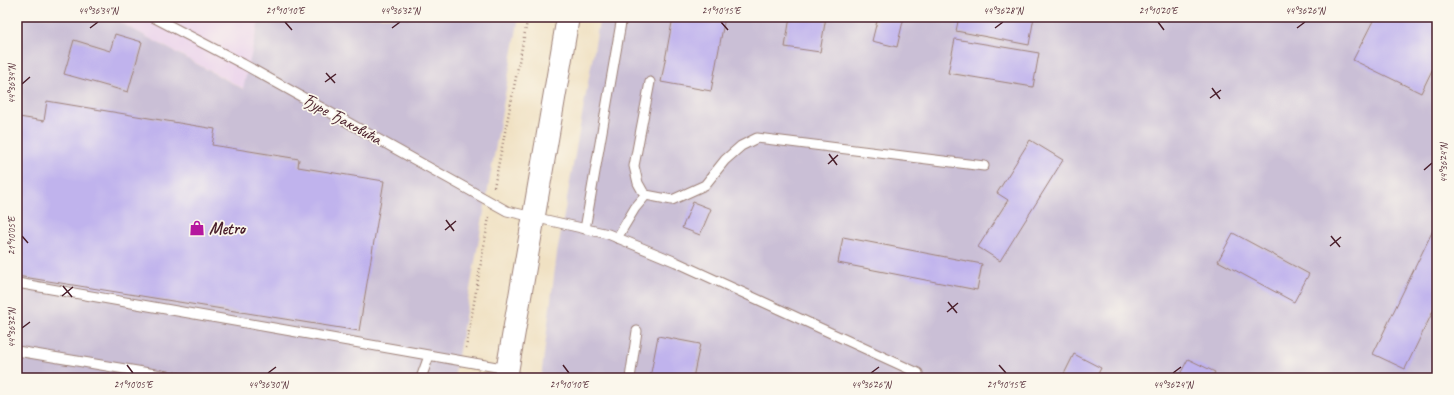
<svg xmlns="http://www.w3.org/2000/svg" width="1454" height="395" viewBox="0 0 1454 395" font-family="Caveat,sans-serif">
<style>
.built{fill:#ead1ec}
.industrial{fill:#cabfd6}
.building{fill:#c0b3ed}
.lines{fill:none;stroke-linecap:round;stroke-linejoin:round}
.service-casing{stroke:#9d8077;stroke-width:11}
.tertiary-casing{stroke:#9d8077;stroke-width:24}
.path{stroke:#9d8077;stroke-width:2.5;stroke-dasharray:1 3;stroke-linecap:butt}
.service{stroke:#fff;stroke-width:9}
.tertiary{stroke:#fff;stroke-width:22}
.ticks{fill:none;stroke:#4a1f2b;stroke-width:1.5}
.labels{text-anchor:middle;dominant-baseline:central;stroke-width:3.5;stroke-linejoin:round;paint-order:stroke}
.street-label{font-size:17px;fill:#4a1f2b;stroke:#fbf7ec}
.poi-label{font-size:17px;font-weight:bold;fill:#4a1f2b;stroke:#fbf7ec;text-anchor:start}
.neatline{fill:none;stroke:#4a1f2b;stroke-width:1.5}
.ticks-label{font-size:10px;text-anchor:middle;fill:#4a1f2b}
</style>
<rect width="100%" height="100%" fill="#fbf7ec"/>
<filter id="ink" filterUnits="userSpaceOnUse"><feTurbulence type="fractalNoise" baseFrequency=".025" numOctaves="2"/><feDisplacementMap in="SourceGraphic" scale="8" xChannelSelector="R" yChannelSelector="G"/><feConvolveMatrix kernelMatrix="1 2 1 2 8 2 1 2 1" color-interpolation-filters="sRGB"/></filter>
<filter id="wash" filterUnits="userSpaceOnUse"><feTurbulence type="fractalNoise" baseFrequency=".012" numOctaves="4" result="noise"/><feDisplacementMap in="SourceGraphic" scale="16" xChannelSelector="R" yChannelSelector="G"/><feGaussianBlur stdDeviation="0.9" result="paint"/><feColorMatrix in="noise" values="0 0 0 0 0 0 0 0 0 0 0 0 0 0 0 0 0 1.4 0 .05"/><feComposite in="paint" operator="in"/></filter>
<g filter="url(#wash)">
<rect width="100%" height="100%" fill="#f0e1c3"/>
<path class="built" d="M110 17H260L244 89Z"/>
<g class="industrial">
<path d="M17 17H110L243 89 260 17H519L454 378H17Z"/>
<path d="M600 17H1437V378H541L557 253Z"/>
</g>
<g id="blocks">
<g class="building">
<path d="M673 17H725L711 91 661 82Z"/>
<path d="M790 17H826L820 52 785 47Z"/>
<path d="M878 17H904L897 47 872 41Z"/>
<path d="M959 17H1034L1029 45 956 31Z"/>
<path d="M1375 17H1437V60L1421 93 1353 60Z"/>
<path d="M115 34 142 42 128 92 64 74 74 40 110 51Z"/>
<path d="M955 39 1039 53 1033 87 948 73Z"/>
<path d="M47 101 215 129 212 145 299 159 298 167 384 181 359 331 17 276V129L19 117 44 121Z"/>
<path d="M1030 140 1063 160 1000 261 978 247 1008 200 997 193Z"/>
<path d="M693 202 711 209 700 235 682 228Z"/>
<path d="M1437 222V303L1405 369 1373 354Z"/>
<path d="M1233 233 1309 274 1294 302 1218 261Z"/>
<path d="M843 237 982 264 977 290 838 263Z"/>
<path d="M658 336 700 344 693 378H650Z"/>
<path d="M1074 354 1101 368 1096 378H1062Z"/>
<path d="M1188 359 1215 372 1212 378H1178Z"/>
</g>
</g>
</g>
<g filter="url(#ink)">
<use href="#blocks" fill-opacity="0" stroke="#9d8077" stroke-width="1"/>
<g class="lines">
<defs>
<g id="service">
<path d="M153 17 243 64 507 211 608 234 676 262 918 373"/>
<path d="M646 195 643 192 638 183 634 166 650 82"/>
<path d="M585 229 622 17"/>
<path d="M617 238 635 208 646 195 672 200 705 185 725 160 741 146 757 138 984 166"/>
<path d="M17 283 508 369"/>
<path d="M17 351 179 378"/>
<path d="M421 378 429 356"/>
<path d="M630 378 637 331"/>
</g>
<path id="tertiary" d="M506 378 568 17"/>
</defs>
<use href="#service" class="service-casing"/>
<use href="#tertiary" class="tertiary-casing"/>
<g class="path">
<path d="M494 187 528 17"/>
<path d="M466 348 489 217"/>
</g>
<use href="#service" class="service"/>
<use href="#tertiary" class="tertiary"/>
</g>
</g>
<path class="ticks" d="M285 22 292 30M721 22 728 30M1158 22 1164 30M90 28 98 22M392 28 400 22M995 28 1003 22M1297 28 1305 22M326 73 335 83M325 82 336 74M22 84 30 77M1212 88 1220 99M1210 98 1221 90M829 154 837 165M828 164 838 155M1424 170 1432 163M446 220 454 231M445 230 456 221M22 236 28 243M1331 236 1340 247M1330 246 1341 237M63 286 72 297M62 296 73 287M948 302 957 313M947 312 958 303M22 328 30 322M127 365 133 373M563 365 569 373M999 365 1006 373M268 373 276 367M871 373 879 367M1173 373 1181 367"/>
<defs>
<symbol id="shop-bare" viewBox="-9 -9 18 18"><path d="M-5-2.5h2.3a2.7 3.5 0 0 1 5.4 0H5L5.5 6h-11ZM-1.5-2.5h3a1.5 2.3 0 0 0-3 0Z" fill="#b5179e" stroke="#fbf7ec" stroke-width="2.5" paint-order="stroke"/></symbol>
</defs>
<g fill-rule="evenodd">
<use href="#shop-bare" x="186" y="217" width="22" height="22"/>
</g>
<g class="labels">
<g class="street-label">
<text transform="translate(342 119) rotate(29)">Ђуре Ђаковића</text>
</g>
<g class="poi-label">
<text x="209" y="228">Metro</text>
</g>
</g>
<rect width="1454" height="395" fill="none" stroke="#fbf7ec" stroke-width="44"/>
<rect x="22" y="22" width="1410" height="351" class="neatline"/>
<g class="ticks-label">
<text x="98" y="14">44°36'34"N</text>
<text x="285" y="14">21°10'10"E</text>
<text x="400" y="14">44°36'32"N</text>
<text x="721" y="14">21°10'15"E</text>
<text x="1003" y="14">44°36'28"N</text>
<text x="1158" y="14">21°10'20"E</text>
<text x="1305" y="14">44°36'26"N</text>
<text transform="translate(11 84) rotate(-90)" y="4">44°36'34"N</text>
<text transform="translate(1443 163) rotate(-90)" y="4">44°36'24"N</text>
<text transform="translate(11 236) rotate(-90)" y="4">21°10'05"E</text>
<text transform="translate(11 328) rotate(-90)" y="4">44°36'32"N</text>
<text x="133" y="388">21°10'05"E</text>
<text x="268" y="388">44°36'30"N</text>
<text x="569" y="388">21°10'10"E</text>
<text x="871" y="388">44°36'26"N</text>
<text x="1006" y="388">21°10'15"E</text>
<text x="1173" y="388">44°36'24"N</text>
</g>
</svg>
